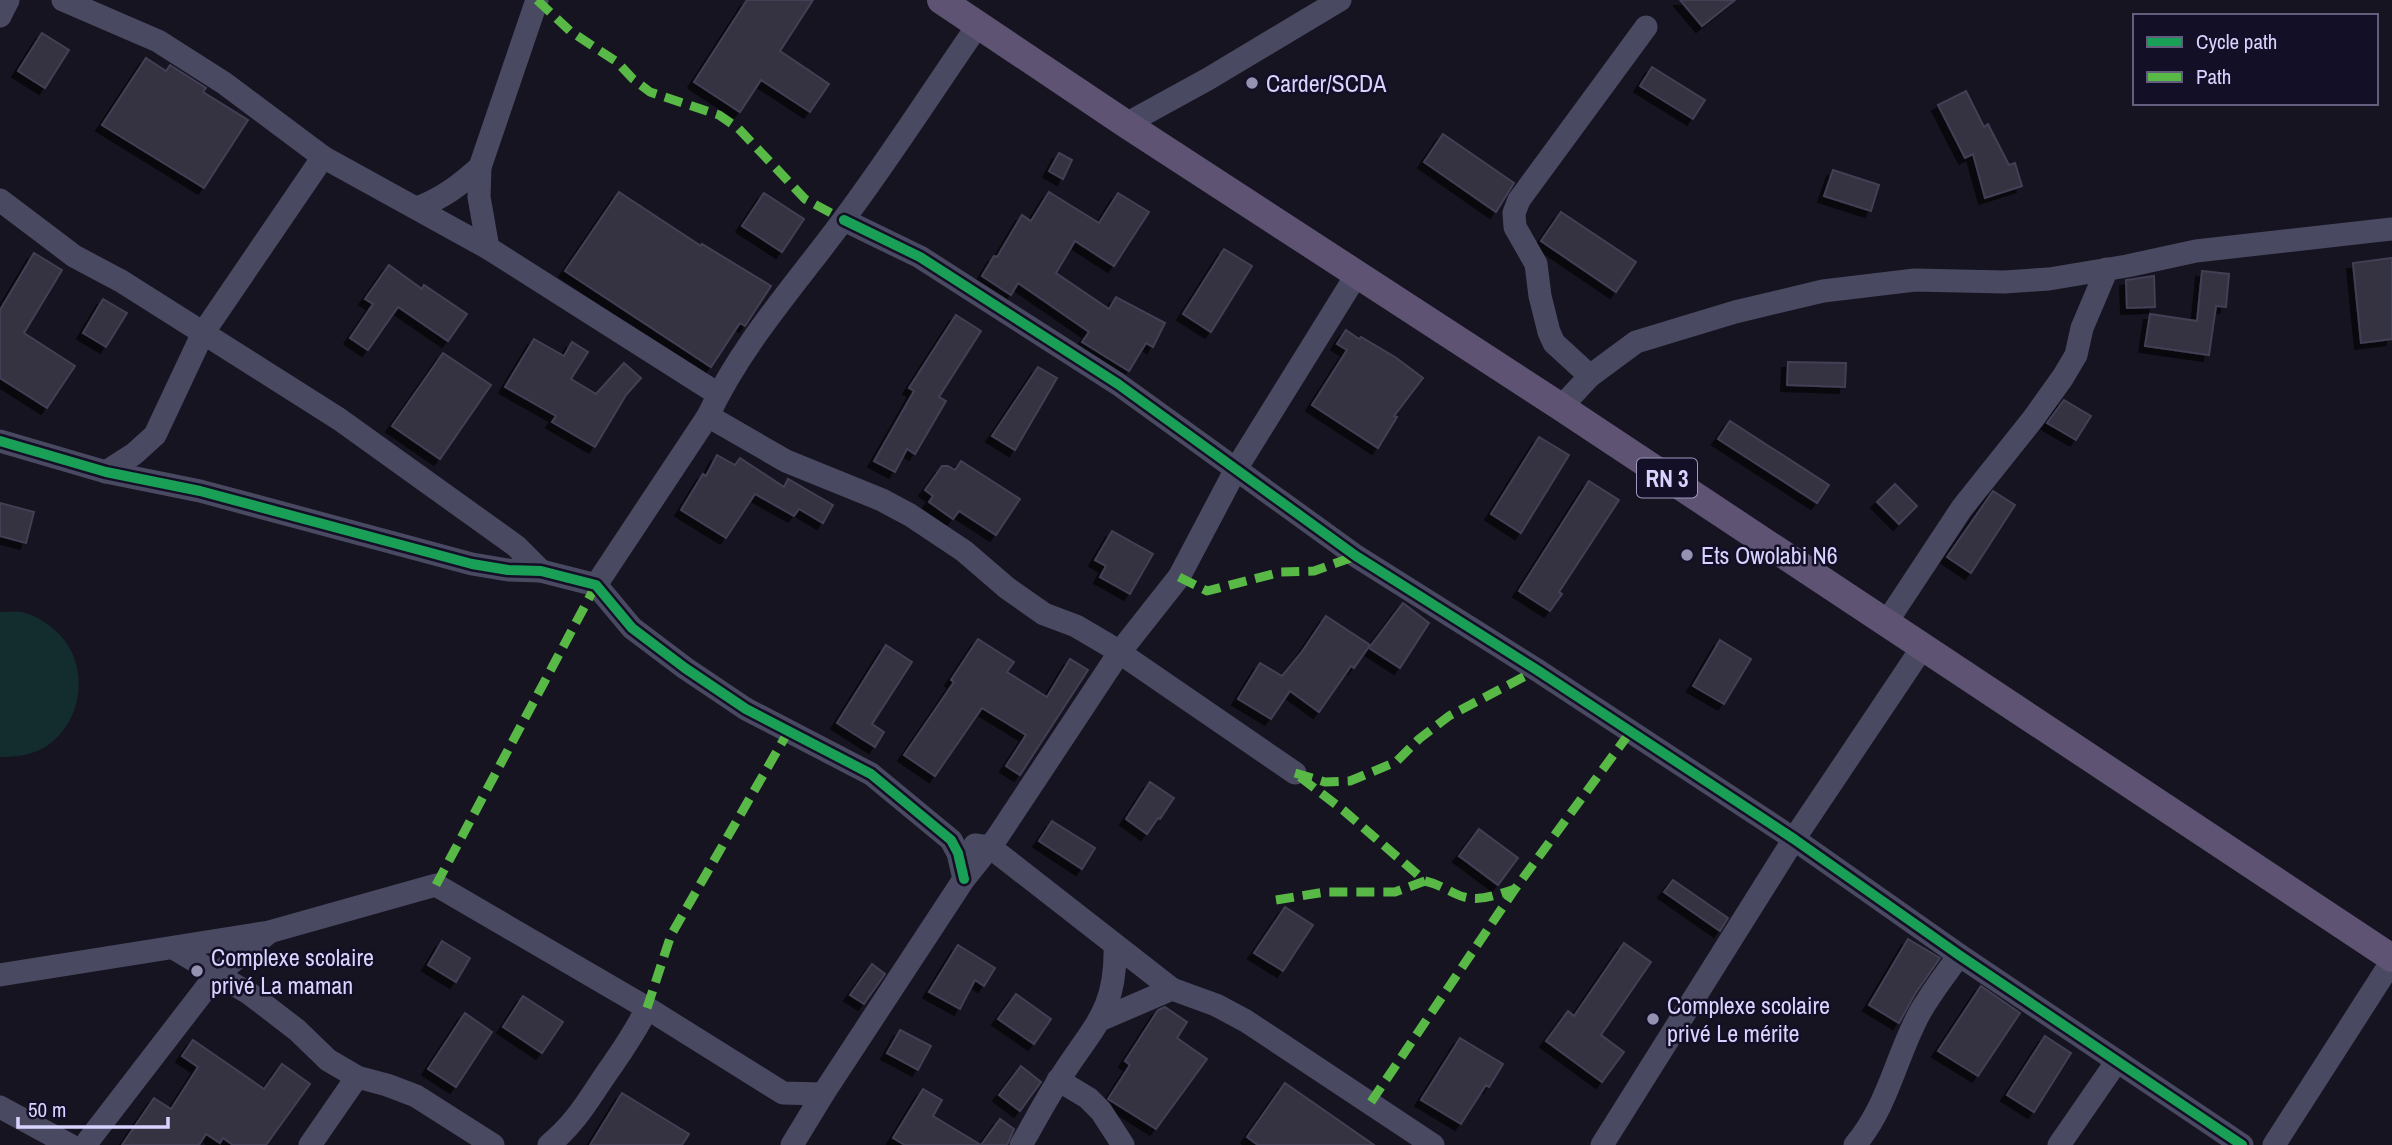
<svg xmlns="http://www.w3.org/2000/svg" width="2392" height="1145" viewBox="0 0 2392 1145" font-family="'Archivo Narrow',sans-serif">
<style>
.green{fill:#132c2d}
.building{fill:#343243;stroke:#433f54;stroke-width:2;filter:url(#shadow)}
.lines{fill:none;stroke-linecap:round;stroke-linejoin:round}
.minor{stroke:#4a4962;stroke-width:23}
.major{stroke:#5e5373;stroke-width:28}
.quiet{stroke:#58b947;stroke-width:9;stroke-dasharray:18 9;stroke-linecap:butt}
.cycleway-casing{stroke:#130f26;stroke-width:15}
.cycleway{stroke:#1a9f57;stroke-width:10}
.poi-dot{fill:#9591b1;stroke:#130f26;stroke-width:2.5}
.labels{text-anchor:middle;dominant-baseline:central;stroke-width:5;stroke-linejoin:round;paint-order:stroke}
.shield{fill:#130f26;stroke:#9e99be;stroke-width:2}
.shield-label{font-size:23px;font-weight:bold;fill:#d9d4ff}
.poi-label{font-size:24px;fill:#d9d4ff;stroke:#130f26;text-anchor:start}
</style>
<defs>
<filter id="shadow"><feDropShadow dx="-6" dy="6" stdDeviation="0" flood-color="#0009"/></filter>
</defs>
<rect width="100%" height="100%" fill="#161421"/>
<path class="green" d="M0 612C7 612 15 611 22 612 35 615 49 624 58 633 90 665 84 720 47 746 33 755 16 757 0 757Z"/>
<g class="building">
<path d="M747 0H813L780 51 829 84 810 112 761 80 740 112 694 82Z"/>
<path d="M1680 0H1735L1702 26Z"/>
<path d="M42 33 69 50 45 88 18 71Z"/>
<path d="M146 58 166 71 170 65 206 88 203 92 248 120 204 188 102 125Z"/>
<path d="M1652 67 1705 100 1693 119 1640 86Z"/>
<path d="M1966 91 1984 127 1988 124 2009 165 2015 163 2022 186 1985 198 1973 154 1965 158 1938 105Z"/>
<path d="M1443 134 1514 183 1496 212 1424 162Z"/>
<path d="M1059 153 1072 160 1063 179 1049 171Z"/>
<path d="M1833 170 1879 185 1871 211 1824 196Z"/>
<path d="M619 192 701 246 702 244 771 286 745 326 740 323 711 367 565 271Z"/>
<path d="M1049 192 1099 223 1118 193 1149 212 1114 266 1075 241 1056 273 1109 309 1116 297 1165 323 1153 347 1146 343 1129 371 1082 342 1089 332 1018 283 1011 295 982 276 994 256 997 257 1022 215 1031 221Z"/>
<path d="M764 193 804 219 782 252 742 226Z"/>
<path d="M1561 212 1636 262 1616 292 1541 241Z"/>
<path d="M1224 249 1252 266 1211 332 1183 314Z"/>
<path d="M34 253 62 270 24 333 75 366 47 408 0 378V310Z"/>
<path d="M2392 258V339L2361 343 2353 263Z"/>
<path d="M389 265 422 289 424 285 467 314 448 341 398 307 368 350 350 338 373 304 365 299Z"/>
<path d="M2202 271 2229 274 2226 307 2216 306 2209 355 2145 346 2150 314 2197 321Z"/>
<path d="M2154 276 2155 307 2127 308 2126 280Z"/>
<path d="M103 299 127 313 106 347 83 333Z"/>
<path d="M956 315 981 331 939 397 946 401 915 454 907 449 895 472 874 461 914 391 909 388Z"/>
<path d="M1346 330 1359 339 1361 337 1395 357 1423 378 1394 416 1397 417 1378 448 1312 405 1347 350 1337 344Z"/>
<path d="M534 339 564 356 572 342 588 352 571 379 596 394 624 363 641 378 626 395 595 447 552 422 556 416 505 387Z"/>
<path d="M443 353 491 385 440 459 392 426Z"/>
<path d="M1788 362 1846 363 1845 387 1787 385Z"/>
<path d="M1038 367 1057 378 1015 450 992 436Z"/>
<path d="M2064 400 2091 416 2076 440 2047 423Z"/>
<path d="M1730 421 1829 485 1817 503 1718 439Z"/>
<path d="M1539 437 1569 455 1521 533 1491 514Z"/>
<path d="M717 455 735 465 740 458 784 487 788 479 833 505 823 523 799 509 794 516 755 494 726 538 681 510 703 474 706 476Z"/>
<path d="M961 461 1020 499 996 535 959 511 953 519 929 502 933 496 925 490 942 466H948L955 470Z"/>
<path d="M1589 481 1619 500 1559 592 1562 594 1550 611 1519 591Z"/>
<path d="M1895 484 1917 506 1899 524 1877 502Z"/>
<path d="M1993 491 2015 505 1971 573 1947 557Z"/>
<path d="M0 503 34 512 26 543 0 536Z"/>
<path d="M1112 531 1153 554 1130 594 1100 577 1106 566 1095 560Z"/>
<path d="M1403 603 1429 623 1400 668 1369 648Z"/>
<path d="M1326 616 1370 645 1354 668 1351 666 1319 712 1290 691 1271 719 1238 699 1260 663 1282 676 1301 653Z"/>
<path d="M978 639 1014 662 1007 672 1047 697 1070 659 1088 670 1020 775 1006 766 1026 735 982 708 935 776 904 755 954 682 951 680Z"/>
<path d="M1720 640 1751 659 1724 704 1693 686Z"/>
<path d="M886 645 912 662 872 724 884 732 875 747 837 723Z"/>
<path d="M1150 782 1174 798 1160 819 1158 818 1147 834 1126 819Z"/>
<path d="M1052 821 1095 848 1082 869 1039 841Z"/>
<path d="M1479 829 1518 858 1498 885 1459 856Z"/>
<path d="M1673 880 1728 918 1720 931 1664 892Z"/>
<path d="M1285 907 1313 925 1283 971 1254 953Z"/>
<path d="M1908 939 1940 958 1915 994 1899 1023 1869 1005Z"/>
<path d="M442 941 470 958 456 982 428 965Z"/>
<path d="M1624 943 1651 962 1601 1035 1624 1052 1602 1082 1546 1041 1568 1011 1574 1016Z"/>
<path d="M958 945 995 968 984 986 975 980 960 1009 929 992Z"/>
<path d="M872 964 885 974 864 1004 850 995Z"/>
<path d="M1981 986 2020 1013 1978 1076 1938 1051Z"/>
<path d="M1016 994 1051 1019 1034 1044 998 1019Z"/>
<path d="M523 996 563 1022 542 1053 503 1027Z"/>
<path d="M1165 1007 1187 1022 1177 1038 1207 1059 1156 1129 1108 1099 1130 1065 1125 1061 1158 1010Z"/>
<path d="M465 1013 492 1032 456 1087 428 1069Z"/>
<path d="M900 1030 931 1046 918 1070 887 1053Z"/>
<path d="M2045 1036 2071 1053 2034 1112 2007 1095Z"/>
<path d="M1460 1038 1503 1064 1489 1087 1486 1085 1461 1124 1421 1100Z"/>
<path d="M193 1040 264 1089 282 1064 310 1084 266 1145H233L223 1138 220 1143 206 1134 199 1145H122L154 1098 171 1109 198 1067 182 1056Z"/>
<path d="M1021 1066 1041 1082 1020 1111 999 1095Z"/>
<path d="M1285 1083 1374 1145H1258L1247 1137Z"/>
<path d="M923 1089 942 1100 933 1116 981 1145 1000 1119 1014 1129 1007 1145H905L893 1138Z"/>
<path d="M622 1093 689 1134 682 1145H590Z"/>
</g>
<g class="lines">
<g class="minor">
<path d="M63 0 158 41 224 83 323 157 488 248 718 394"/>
<path d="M0 16 8 0"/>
<path d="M1126 124 1208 79 1340 0"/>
<path d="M0 200 74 256 121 281 339 419 516 546 541 571"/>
<path d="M417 208C443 198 460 185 480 167"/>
<path d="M844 220 920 257 1118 384 1356 556 1537 670 1794 839 1959 955 2242 1145"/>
<path d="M488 248 479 197 480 167 537 0"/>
<path d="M1590 376 1554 343 1549 332 1540 296 1536 264 1515 227 1514 213 1519 200 1646 27"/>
<path d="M1561 407 1590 376 1636 342 1735 312 1823 291 1915 280 2004 282 2049 279 2127 266 2196 251 2392 229"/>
<path d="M708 416 786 461 882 500 910 515 964 551 1007 588 1044 614 1076 626 1110 646 1295 773"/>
<path d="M0 441 106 472 200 491 472 564 508 570 541 571 596 585 632 628 685 668 746 709 871 774 951 840 958 853 964 879"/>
<path d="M106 472 134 454 155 435 203 333 323 157"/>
<path d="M596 585 708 416C741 345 795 285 841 223 889 159 933 90 978 25"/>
<path d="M1886 623 1962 508 2033 419 2063 377 2076 355 2082 328 2107 269"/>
<path d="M975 845 990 847 1172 989 1216 1005 1246 1021 1433 1145"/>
<path d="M175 949 250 994 297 1030 328 1060 357 1077 387 1085 416 1096 493 1145"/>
<path d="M0 975 269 932 436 885 647 1008 783 1093 823 1094"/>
<path d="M1100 1020 1172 989"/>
<path d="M1058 1080 1088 1098 1101 1111 1123 1145"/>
<path d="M0 1107 70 1145"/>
<path d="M85 1145 216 975 267 934"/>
<path d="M310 1145 357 1077"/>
<path d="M549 1145C580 1119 590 1096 613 1064 626 1045 637 1029 647 1008"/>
<path d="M792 1145 823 1094 964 879 996 839 1119 653 1179 577 1236 469 1357 274"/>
<path d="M1021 1145C1034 1123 1045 1101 1059 1080 1092 1027 1117 1012 1115 945"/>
<path d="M1602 1145 1794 839 1922 648"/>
<path d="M1855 1145C1887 1107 1895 1061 1917 1018 1928 996 1945 976 1959 955"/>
<path d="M2059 1145 2117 1061"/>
<path d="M2274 1145 2392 961"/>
</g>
<path class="major" d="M941 0 1126 124 1561 407 2392 958"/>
<g class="quiet">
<path d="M537 0 570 31 617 62 633 79 650 92 719 115 738 128 805 199 844 220"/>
<path d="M1179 577 1207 591 1281 572 1314 571 1356 556"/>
<path d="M1295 773 1325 782 1350 781 1396 762 1419 739 1449 716 1537 670"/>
<path d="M1300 777 1343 810 1425 881C1438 884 1445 889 1456 894 1477 904 1495 895 1515 889"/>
<path d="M436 885 596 585"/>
<path d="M1276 900 1325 892H1395L1425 881"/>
<path d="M647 1008 671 935 788 732"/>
<path d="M1371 1102 1515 889 1631 731"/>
</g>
<defs>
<g id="cycleway">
<path d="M844 220 920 257 1118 384 1356 556 1537 670 1794 839 1959 955 2242 1145"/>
<path d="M0 441 106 472 200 491 472 564 508 570 541 571 596 585 632 628 685 668 746 709 871 774 951 840 958 853 964 879"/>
</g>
</defs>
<use href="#cycleway" class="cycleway-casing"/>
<use href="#cycleway" class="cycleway"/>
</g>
<g class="poi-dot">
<circle cx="1252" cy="83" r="7"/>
<circle cx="1687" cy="555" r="7"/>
<circle cx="197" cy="971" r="7"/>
<circle cx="1653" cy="1019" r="7"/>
</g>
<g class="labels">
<rect class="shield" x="1637" y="458.5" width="60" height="39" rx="5"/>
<g class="shield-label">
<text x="1667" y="478">RN 3</text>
</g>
<g class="poi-label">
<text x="1266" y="83">Carder/SCDA</text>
<text x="1701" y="555">Ets Owolabi N6</text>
<text x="211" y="957">Complexe scolaire<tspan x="211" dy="28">privé La maman</tspan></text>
<text x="1667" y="1005">Complexe scolaire<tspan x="1667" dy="28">privé Le mérite</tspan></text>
</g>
</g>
<rect x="2133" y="14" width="245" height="91" fill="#130f26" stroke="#625e7d" stroke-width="2"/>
<rect x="2147" y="37" width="35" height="10" fill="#1a9f57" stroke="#625e7d" stroke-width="2"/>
<text x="2196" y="49" font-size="21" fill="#d9d4ff">Cycle path</text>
<rect x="2147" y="72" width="35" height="10" fill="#58b947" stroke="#625e7d" stroke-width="2"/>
<text x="2196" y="84" font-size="21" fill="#d9d4ff">Path</text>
<path d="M18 1117v10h150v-10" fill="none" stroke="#d9d4ff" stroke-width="3.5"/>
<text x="28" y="1117" font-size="21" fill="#d9d4ff" stroke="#130f26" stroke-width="5" paint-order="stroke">50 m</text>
</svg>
